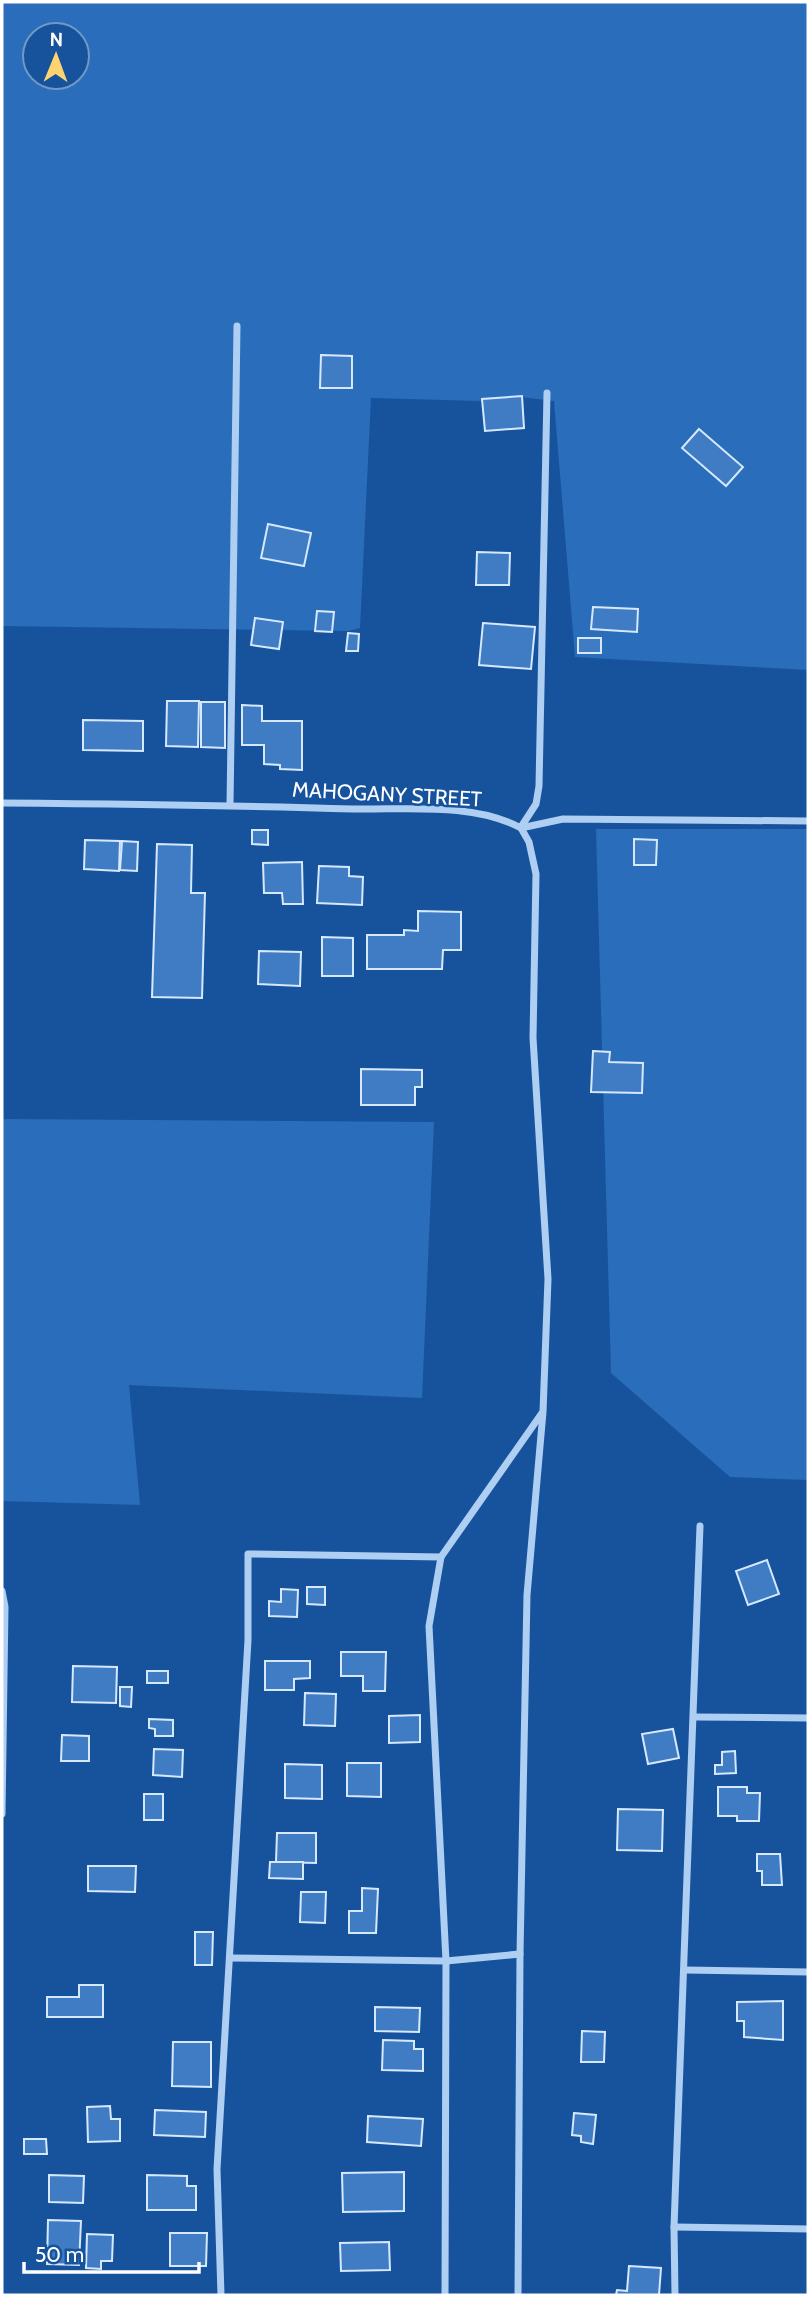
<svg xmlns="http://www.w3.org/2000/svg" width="810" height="2297" viewBox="0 0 810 2297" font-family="Cabin,sans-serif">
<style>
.green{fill:#2a6dba;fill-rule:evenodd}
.building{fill:#407cc3;stroke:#d6e8fd;stroke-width:2}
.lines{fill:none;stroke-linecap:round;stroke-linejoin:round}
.street{stroke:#aecef2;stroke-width:7}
.labels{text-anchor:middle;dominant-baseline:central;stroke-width:5;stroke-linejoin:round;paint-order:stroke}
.street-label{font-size:21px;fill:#fff;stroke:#17539d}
</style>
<rect width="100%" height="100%" fill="#17539d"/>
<g class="green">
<path d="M2 2H808V670L575 657 554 401 521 397 482 401 371 398 360 628 348 631 2 626ZM35 35H77V77H35Z"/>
<path d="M596 829H808V1480L730 1477 611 1373Z"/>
<path d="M2 1119 434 1122 422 1398 129 1385 140 1505 2 1501Z"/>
</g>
<g class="building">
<path d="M321 355 352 356V388H320Z"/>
<path d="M522 396 524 428 485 431 482 399Z"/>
<path d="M699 429 743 467 726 486 682 448Z"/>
<path d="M268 524 311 533 304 566 261 558Z"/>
<path d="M477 552 510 553 509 585H476Z"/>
<path d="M593 607 638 609 637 632 591 629Z"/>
<path d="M317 611 334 612 332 632 315 631Z"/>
<path d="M255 618 283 622 279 649 251 645Z"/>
<path d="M483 623 535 627 531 669 479 665Z"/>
<path d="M348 633 359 634 358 651H346Z"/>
<rect x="578" y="638" width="23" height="15"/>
<path d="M167 701H199L198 747 166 746Z"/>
<path d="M201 702H225V748L201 747Z"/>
<path d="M242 705 262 706V721H302V770L280 769V765L264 764V745H242Z"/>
<path d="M83 720 143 721V751L83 750Z"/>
<path d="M252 830H268V845L252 844Z"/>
<path d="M634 839 657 840 656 865H634Z"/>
<path d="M85 840 120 841 119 871 84 869Z"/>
<path d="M122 841 138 842 137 871 120 870Z"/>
<path d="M157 844 192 845 191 893H205L202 998 152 997Z"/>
<path d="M302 862 303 904H283L282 893H264L263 863Z"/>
<path d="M319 866 349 867V876L363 877 362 905 317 903Z"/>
<path d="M418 911 461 912V950H443L442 969H367V935H404V930L418 931Z"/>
<path d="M322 937 353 938V976H322Z"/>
<path d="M259 951 301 952 300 986 258 984Z"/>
<path d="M593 1051 610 1052 609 1062 643 1063 642 1093 591 1092Z"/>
<path d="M361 1069 422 1070V1087H415V1105H361Z"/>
<path d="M767 1560 779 1594 748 1605 736 1571Z"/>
<path d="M307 1587H325V1605L307 1604Z"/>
<path d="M281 1589 298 1590 297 1617 269 1616V1601L281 1602Z"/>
<path d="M341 1652H386L385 1691H363V1676H341Z"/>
<path d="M265 1661H310V1678L294 1679V1690H265Z"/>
<path d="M73 1666 117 1667 116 1703 72 1702Z"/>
<rect x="147" y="1671" width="21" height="12"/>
<path d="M120 1687H132L131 1707 120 1706Z"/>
<path d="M305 1693 336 1694 335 1726 304 1725Z"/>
<path d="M420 1715V1742L389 1743V1716Z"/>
<path d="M149 1719 173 1720V1736H155V1729L149 1728Z"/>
<path d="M673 1729 679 1758 648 1764 642 1734Z"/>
<path d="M62 1735 89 1736V1761H61Z"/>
<path d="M154 1749 183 1750 182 1777 153 1775Z"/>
<path d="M735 1751 736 1773 715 1774V1765H722V1752Z"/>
<path d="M347 1763H381V1797L347 1796Z"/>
<path d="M285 1764 322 1765V1799L285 1798Z"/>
<path d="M718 1787H747V1793H760L759 1821H737V1816H718Z"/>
<rect x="144" y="1794" width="19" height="26"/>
<path d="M618 1809 663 1810 662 1851 617 1850Z"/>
<path d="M277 1833H316V1863L276 1862Z"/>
<path d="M757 1854H780L782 1885H762V1871H757Z"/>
<path d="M270 1862H303V1879L269 1878Z"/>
<path d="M88 1866H136L135 1892 88 1891Z"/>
<path d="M362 1888 378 1889 376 1933H349V1911H362Z"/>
<path d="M301 1892H326L325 1923 300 1922Z"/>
<path d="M195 1932H213L212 1965H195Z"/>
<path d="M79 1985H103V2017H47V1997H79Z"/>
<path d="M783 2001V2040L744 2037V2021H737V2002Z"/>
<path d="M375 2007 420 2008 419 2032 375 2031Z"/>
<path d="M582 2031 605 2032 604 2062H581Z"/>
<path d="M383 2040 414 2041V2049H423V2071L382 2070Z"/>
<path d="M173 2042H211V2087L172 2086Z"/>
<path d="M110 2106 111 2119H120V2141L88 2142 87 2107Z"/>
<path d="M155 2110 206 2112 205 2137 154 2135Z"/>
<path d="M574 2113 596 2115 593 2144 581 2142V2136L572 2135Z"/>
<path d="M368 2116 423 2119 421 2146 367 2142Z"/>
<path d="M24 2139H46L47 2154H24Z"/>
<path d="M404 2172V2211L343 2212 342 2173Z"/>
<path d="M49 2175 84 2176 83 2203 49 2202Z"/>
<path d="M147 2175 187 2176V2186H196V2210H147Z"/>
<path d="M48 2220 81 2221 79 2265 47 2264Z"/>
<path d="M170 2233H207L206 2266H170Z"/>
<path d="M87 2234 113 2235 112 2261H101V2269L86 2268Z"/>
<path d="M389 2242 390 2270 341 2271 340 2243Z"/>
<path d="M629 2266 661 2268 659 2295H616L617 2290 627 2291Z"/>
</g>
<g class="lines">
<g class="street">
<path d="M2 803C119 804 236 805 353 809 406 810 473 802 521 828L563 819 808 821"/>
<path d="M230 805 237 326"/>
<path d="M521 827 536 804 539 786 547 393"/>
<path d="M2 1591 5 1607 2 1814"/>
<path d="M695 1717 808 1718"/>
<path d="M230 1958 446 1961 520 1954"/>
<path d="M685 1970 808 1972"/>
<path d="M674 2227 808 2229"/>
<path d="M221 2295 217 2169 248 1640V1554L441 1557"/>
<path d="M445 2295 446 1961 429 1626 441 1557 542 1413"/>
<path d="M518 2295 520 1954 527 1595 543 1412 548 1279 533 1038 536 874 529 842 521 828"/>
<path d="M675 2295 674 2227 700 1526"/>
</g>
</g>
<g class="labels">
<g class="street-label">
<text transform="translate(387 794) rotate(3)">MAHOGANY STREET</text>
</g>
</g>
<rect width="810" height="2297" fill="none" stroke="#ffffff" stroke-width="7"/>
<g transform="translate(56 56) rotate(1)"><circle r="33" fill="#17539d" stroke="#7498c4" stroke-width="2"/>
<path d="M0-5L12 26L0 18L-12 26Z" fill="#ffd470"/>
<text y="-10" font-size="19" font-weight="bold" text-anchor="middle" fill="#ffffff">N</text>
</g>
<path d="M24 2262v10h175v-10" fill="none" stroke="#ffffff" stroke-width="3.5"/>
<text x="35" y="2262" font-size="21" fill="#ffffff" stroke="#17539d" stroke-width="5" paint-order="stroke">50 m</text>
</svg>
